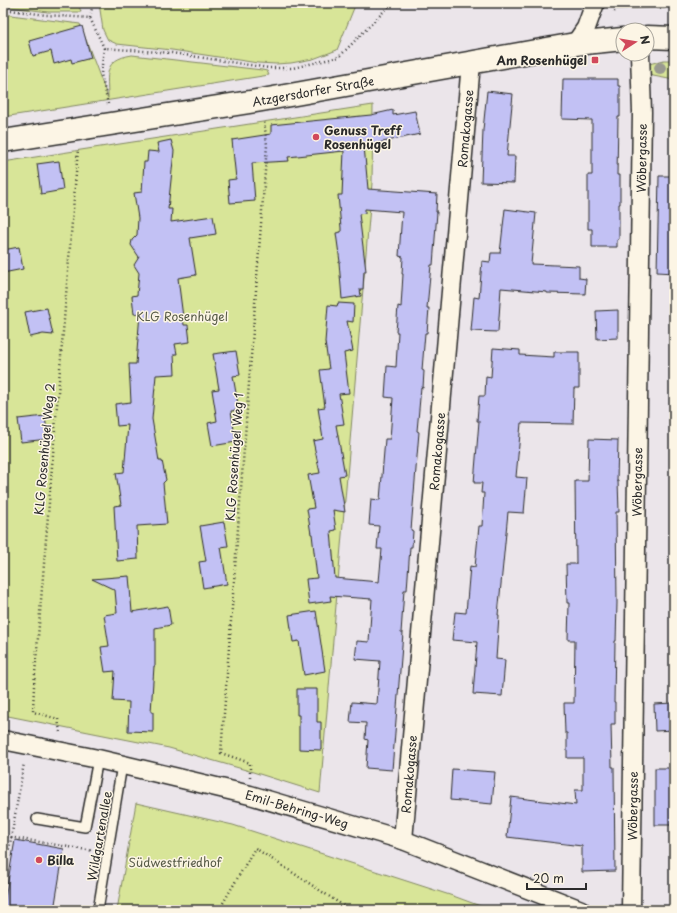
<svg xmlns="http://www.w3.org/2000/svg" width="677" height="913" viewBox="0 0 677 913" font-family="'Playpen Sans',sans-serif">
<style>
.green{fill:#d8e598;stroke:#828862}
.building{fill:#c2c1f4;stroke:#2b2b2b}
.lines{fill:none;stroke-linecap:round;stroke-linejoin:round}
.lane-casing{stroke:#2b2b2b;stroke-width:12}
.street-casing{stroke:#2b2b2b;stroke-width:21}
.secondary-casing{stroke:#2b2b2b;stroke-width:25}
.path{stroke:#2b2b2b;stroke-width:2.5;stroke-dasharray:1 3;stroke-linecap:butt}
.lane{stroke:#fcf5e5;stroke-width:9}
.street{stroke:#fcf5e5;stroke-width:18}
.secondary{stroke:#fcf5e5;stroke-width:22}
.tree{fill:#999990}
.poi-dot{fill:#d1495b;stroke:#fcf5e5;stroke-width:1.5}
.labels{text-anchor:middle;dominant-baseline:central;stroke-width:3;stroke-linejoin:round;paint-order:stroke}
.poi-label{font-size:12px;font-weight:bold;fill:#2b2b2b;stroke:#fcf5e5;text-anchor:start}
.street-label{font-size:12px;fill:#2b2b2b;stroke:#fcf5e5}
.park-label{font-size:12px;fill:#565a46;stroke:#fcf5e5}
</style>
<rect width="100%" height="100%" fill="#ebe5ea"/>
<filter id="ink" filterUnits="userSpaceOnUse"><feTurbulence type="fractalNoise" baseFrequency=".025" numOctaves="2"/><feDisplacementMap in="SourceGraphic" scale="8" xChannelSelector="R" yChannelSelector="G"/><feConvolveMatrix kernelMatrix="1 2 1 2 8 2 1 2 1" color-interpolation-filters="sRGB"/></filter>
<g filter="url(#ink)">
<g class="green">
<path d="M3 3H78L81 12H48L3 6Z"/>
<path d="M99 3H356L337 50 313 59 291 63 276 64 258 63 172 50 117 44 108 40 103 30Z"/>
<path d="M619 3H674V7L616 9Z"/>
<path d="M3 14 80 24 108 98C108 75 102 60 132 55L262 70 267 71 269 75 3 117Z"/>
<path d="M664 60H674V80L648 75 649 64Z"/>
<path d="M373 105 372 183 320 793 253 772 169 748 3 715V162Z"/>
<path d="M136 803 233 825 456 897 491 910H117Z"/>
</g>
<g class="building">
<path d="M82 26 91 58 72 63 71 59 54 64 51 51 33 56 29 41Z"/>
<path d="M563 79H618V86H620V117H618L617 175H620V204H619V239L617 240V247H592V229H588V175H592V120L562 119Z"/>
<path d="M487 91 513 94 507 156H515L514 183 481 182 483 130Z"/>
<path d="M393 110V115L415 111 420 134 364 146 368 189 437 194 436 212H437L433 265H431L427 308H429L427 333H425L422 370 424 371 423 388 421 387 417 431 419 432 411 530 413 531 412 547H410L407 590H404L401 633H403L392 770 366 768 368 740 365 739 366 723 350 722 352 702 377 704 380 661 355 659 357 641 369 642 372 599 330 596 331 601 309 604 306 579 317 578 312 534H311L307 509 314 508 308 475 320 473 313 441 323 439 318 408 325 407 320 370 329 369 325 342 328 305 337 306 338 303 354 304 353 322 347 321 353 351 344 353 349 393 339 394 344 424 336 425 345 475 339 476 345 512 333 510 336 530 331 531 335 578 379 582 382 549H377L379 526 369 525 371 499 380 500 385 439H390L393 398 385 397 387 366 396 367 398 332H396L398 306 401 307 403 274H402L403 257 399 256 402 212 365 209V213L359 214 366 271H364L363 289H360L361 296 342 299 339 262H340L336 233 341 232V228L338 195H342L344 151 288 157 289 161 252 163 255 201 230 203 228 180 236 179 232 140 271 134V125L371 115Z"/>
<path d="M171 140 174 151 168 209H172L171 222 213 216 216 234 190 238 196 275 178 278 184 325H188L190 342 175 344 177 354H174L175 374 156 375 152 419 159 461H162L166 480 163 483 167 524 137 526 138 559 117 561 114 506 121 505 116 473 124 472 128 425 117 426 115 404 131 402 129 364H136L140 313 134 314 132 296 137 295 139 273 134 265 139 257 131 245 132 240 137 235 138 218 134 193 142 192 144 162H147L148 151 159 152 157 143Z"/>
<path d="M59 161 63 190 41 194 37 164Z"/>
<path d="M659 176H674V273L657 272Z"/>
<path d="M505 209 536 213 531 264 579 266V278L586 279 585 294 547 293V292L501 288 498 332 471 331 474 297 479 298 482 261 490 262 491 253H500Z"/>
<path d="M19 247 23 269 3 273V250Z"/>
<path d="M47 308 53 335 43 334 30 337 25 312Z"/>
<path d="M618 310V338L597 339 596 311Z"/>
<path d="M493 348 520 350V355L554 357V352H579V388H574L573 424 521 423 516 477 527 478 524 513 508 512 498 615H499L496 659 505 660 502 696 473 694 477 642 452 640 455 612 466 613 470 566 475 567 479 526H482L484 493H481L482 483H474L479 421H477L479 396H485L486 376 491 377Z"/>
<path d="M236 351 240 375 233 376 239 410 231 411 236 442 212 446 208 423 217 421 212 390 219 389 213 354Z"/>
<path d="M45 416 48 439 21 442 18 419Z"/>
<path d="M589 439 618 440 617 481H618L619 512H616L617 603 616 641H615L614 702H615V724H611L612 767H614L615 871 582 872V846L507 837 511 797 576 805 575 790H583V758H567V733H565L564 703H574L575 640H568L569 603H567L566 564H576L575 481H588Z"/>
<path d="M224 522 228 546 221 547 227 584 203 588 199 562 206 561 200 526Z"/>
<path d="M129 576 132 612 168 606 171 625 155 628V666H154L151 712H153V732L128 731 129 702 113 701 115 671 105 672 101 647 109 646 104 615 117 613 115 590 92 579Z"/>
<path d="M316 611 325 671 304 675 299 641 293 642 289 615Z"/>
<path d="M297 689H317V722H321V750L299 749V715H297Z"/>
<path d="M674 703V730L655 731 654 704Z"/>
<rect x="655" y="768" width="19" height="57"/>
<path d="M452 769 495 772 492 804 450 800Z"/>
<path d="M15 840 64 849 54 910H3Z"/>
</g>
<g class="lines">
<defs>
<g id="lane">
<path d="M37 819 85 827 98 759"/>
<path d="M98 910 122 765"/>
</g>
<g id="street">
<path d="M575 44 586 28 595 3"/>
<path id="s1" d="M3 740 98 759 250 795 403 840 581 910"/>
<path id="s2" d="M403 840 471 63"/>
<path id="s3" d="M631 910 642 112 640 54"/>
</g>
<g id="secondary">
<path d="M647 37 674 38"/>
<path id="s4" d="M3 141 262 100 575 44 623 39"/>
</g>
</defs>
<use href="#lane" class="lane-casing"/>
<use href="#street" class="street-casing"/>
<use href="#secondary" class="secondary-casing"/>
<g class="path">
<path d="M3 9 46 15 90 18 104 48 172 53 269 68H293L339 57 392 3"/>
<path d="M614 12 617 3"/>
<path d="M90 18 93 3"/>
<path d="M104 48 101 74 108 104"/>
<path d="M60 732 58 719 33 712 34 686 78 149"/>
<path d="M250 777V763L221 753 267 145 264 120"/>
<path d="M3 836 93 851"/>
<path d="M3 885 24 763"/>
<path d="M219 910 255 848 350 910"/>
</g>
<use href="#lane" class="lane"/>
<use href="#street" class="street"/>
<use href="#secondary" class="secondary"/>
</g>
<circle class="tree" cx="660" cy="68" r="6"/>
</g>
<g class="poi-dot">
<rect x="591" y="56" width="8" height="8" rx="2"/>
<circle cx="316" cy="137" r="4"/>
<circle cx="39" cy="860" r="4"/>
</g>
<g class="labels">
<g class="poi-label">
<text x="587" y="60" text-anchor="end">Am Rosenhügel</text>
<text x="324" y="130">Genuss Treff<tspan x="324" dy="14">Rosenhügel</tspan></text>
<text x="47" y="860">Billa</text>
</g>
<g class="street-label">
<text stroke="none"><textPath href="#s4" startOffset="314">Atzgersdorfer Straße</textPath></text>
<text stroke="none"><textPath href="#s2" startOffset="714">Romakogasse</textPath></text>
<text stroke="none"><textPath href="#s3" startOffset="752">Wöbergasse</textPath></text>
<text transform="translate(44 449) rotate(-85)">KLG Rosenhügel Weg 2</text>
<text stroke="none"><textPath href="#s2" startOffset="390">Romakogasse</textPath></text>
<text transform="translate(234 457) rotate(-86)">KLG Rosenhügel Weg 1</text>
<text stroke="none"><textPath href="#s3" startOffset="428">Wöbergasse</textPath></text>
<text stroke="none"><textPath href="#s2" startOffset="66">Romakogasse</textPath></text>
<text stroke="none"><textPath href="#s3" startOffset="104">Wöbergasse</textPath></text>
<text stroke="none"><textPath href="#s1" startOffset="302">Emil-Behring-Weg</textPath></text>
<text transform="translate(99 836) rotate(-80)">Wildgartenallee</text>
</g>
<g class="park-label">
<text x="182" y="316">KLG Rosenhügel</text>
<text x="175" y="862">Südwestfriedhof</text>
</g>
</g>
<rect width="677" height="913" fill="none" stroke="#fcf5e5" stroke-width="16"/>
<rect x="8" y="8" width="661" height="897" fill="none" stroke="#2b2b2b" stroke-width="1.5" filter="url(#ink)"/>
<g transform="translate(635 42) rotate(78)"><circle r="19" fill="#fcf5e5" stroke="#a8a49b"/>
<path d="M0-3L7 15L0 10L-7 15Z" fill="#d1495b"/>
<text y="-6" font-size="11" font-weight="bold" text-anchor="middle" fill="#2b2b2b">N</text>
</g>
<path d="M527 883v6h59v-6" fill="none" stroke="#2b2b2b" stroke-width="2"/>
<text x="533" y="883" font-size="12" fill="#2b2b2b" stroke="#fcf5e5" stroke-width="3" paint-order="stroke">20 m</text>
</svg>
